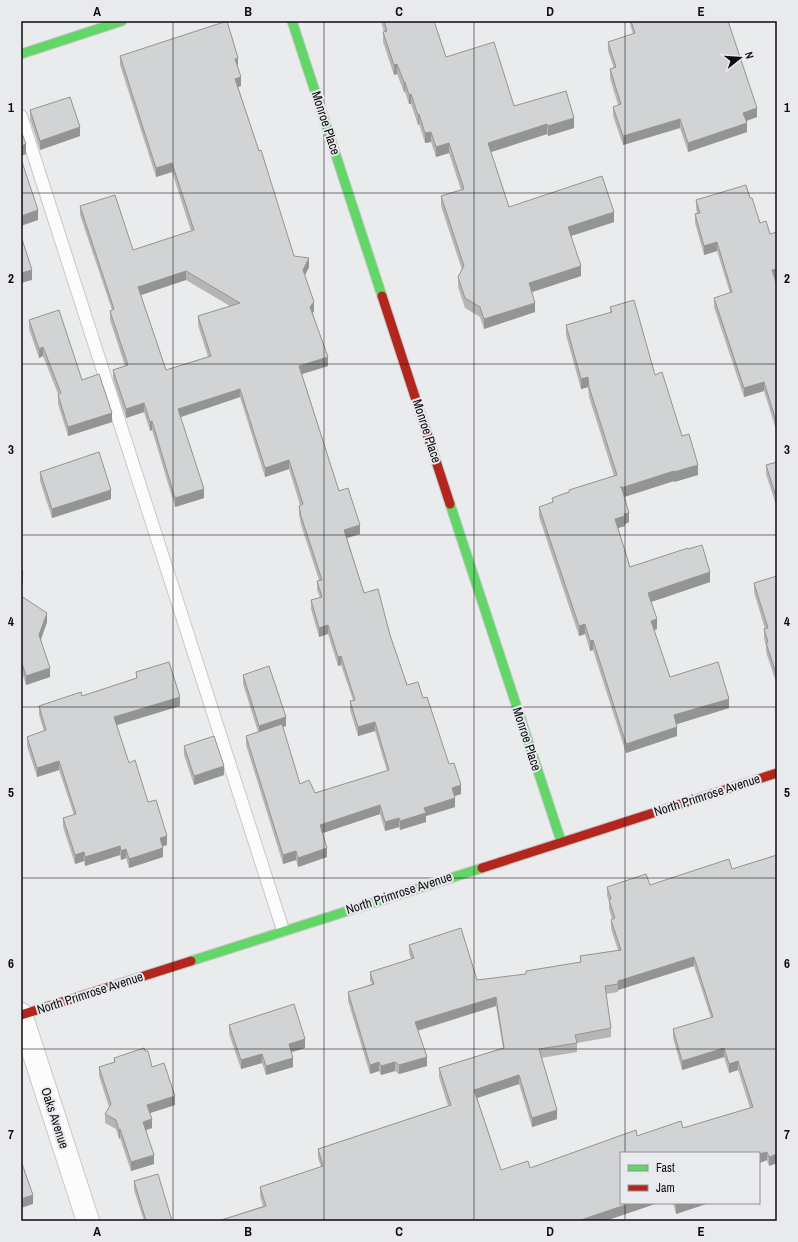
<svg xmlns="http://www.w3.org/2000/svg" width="798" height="1242" viewBox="0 0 798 1242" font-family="'Archivo Narrow',sans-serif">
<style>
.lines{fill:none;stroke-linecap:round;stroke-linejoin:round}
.lane-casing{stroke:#c8c8ca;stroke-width:14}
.street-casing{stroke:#c8c8ca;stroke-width:24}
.fast-casing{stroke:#c8c8ca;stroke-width:11}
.jam-casing{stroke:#c8c8ca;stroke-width:11}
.lane{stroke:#fcfcfc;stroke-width:12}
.street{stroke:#fcfcfc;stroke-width:22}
.fast{stroke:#63d668;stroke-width:9}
.jam{stroke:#b3261e;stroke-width:9}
.wall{fill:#b5b5b6;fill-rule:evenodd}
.shaded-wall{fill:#939494}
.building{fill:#d2d3d4;stroke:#939494;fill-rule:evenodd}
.grid{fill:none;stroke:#0c0c0e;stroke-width:1;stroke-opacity:0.55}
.labels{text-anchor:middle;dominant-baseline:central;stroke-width:4;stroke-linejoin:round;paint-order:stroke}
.street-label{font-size:13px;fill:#0c0c0e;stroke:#e9eaee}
.neatline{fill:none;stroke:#0c0c0e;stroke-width:1.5}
.grid-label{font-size:13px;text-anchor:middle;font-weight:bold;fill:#0c0c0e}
</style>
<rect width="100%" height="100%" fill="#eaebed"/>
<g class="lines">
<defs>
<path id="lane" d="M21 116 283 930"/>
<path id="street" d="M21 1014 88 1221"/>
<g id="fast">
<path d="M292 21 382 296"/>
<path d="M21 54 122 21"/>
<path d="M450 504 561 841"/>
<path d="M191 961 482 868"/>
</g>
<g id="jam">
<path d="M382 296 450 504"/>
<path d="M482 868 777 773"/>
<path d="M21 1015 191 961"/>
</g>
</defs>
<use href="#lane" class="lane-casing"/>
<use href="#street" class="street-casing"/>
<use href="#fast" class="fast-casing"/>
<use href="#jam" class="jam-casing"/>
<use href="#lane" class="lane"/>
<use href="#street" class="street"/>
<use href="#fast" class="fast"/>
<use href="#jam" class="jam"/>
</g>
<g class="wall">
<path d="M381 21H434L446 57 514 106 574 128 548 136 547 134 491 152 509 207 614 222 571 236 581 276 532 292 535 312 484 329 480 317 465 308 458 287V277L462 270 441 206V196L461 190 449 153 436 157 431 142 425 143 419 124 418 125 411 104H409L405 92H404L397 74 394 75 383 42V32H384Z"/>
<path d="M629 21H728L757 117 746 121 747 132 688 152 680 128 623 145 613 116V107L618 105 610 78V69L614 68 608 51V42L633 34Z"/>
<path d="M120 56 238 67 241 86 238 87 259 151 294 256 309 267 305 275 314 311 313 313 328 366 302 374 339 491 360 534 347 538 364 593 390 635 407 685 423 698 461 794 454 796 455 807 426 816V822L400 830 399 827 385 831 380 814 322 833 327 857 298 867 296 860 283 864 246 745V736L258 732 243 684V675L286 726 282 727 300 784 315 793 387 771 375 731 358 736 350 710V701L353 700 341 665 338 666 328 634 319 637 311 609V600L320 598 317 590V581L319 580 301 525 299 515V506L300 505 289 469 265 477 240 397 180 417 204 498 175 507 152 430 150 431 144 412 126 418 113 379V370L125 366 110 320V311L112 310 80 215V206L133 250 191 231 172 172 156 177 120 65ZM186 280 230 306 198 316V325L208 357 166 370 141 295Z"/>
<path d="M30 110 80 136 40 150 30 119Z"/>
<path d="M750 198 760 223 770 234 777 232V278H775L777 286V433L764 391 744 397 714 307V298L730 293 717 251 704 255 695 223V214L697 213 696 209V200Z"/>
<path d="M610 307 655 375 698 475 674 482V481L624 497 629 522 625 524V526L618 528 630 567 688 549 710 582 651 602 657 629 654 630 670 677 729 708 677 724V736L626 753 593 650 590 651 585 634 579 636 539 517V507L552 503V498L569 492V490L614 476 589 397 588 387 581 389 566 335V325L610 313Z"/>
<path d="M29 320 82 380 112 422 68 436 58 404V394L43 356 39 358 29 329Z"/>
<path d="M777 462 776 505 766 474V465Z"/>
<path d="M40 472 111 499 52 518 40 481Z"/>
<path d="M777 576V685L766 652V646L764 638V629H765L754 592V583Z"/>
<path d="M21 596 47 622 41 640 50 677 26 685 21 669Z"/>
<path d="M136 672 180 706 116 725 129 763 148 802 167 845 163 846V857L129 868 126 858 121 860 120 855 85 866 84 861 75 864 63 827V818L74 815 59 770 37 777 27 746V737L44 731 39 715V706L82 696 136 678Z"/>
<path d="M184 746 224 775 194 785 184 755Z"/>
<path d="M776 849H777V1163L769 1166 767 1160 759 1163V1153H621L658 1203 605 1221H218L263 1206 260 1196V1187L321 1167 318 1158V1149L448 1106 439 1077V1068L503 1048 496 1006 418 1031 427 1066 399 1074 395 1071 381 1075 379 1071 370 1074 348 1001V992L372 984 370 981V972L411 959 409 953V945L477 980 526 974V971L580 962V956L618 950 611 929V920L612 919 609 909V901L607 896V887L650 885 732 869 776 855ZM694 966 711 1018 673 1029V1038L682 1070 724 1057 729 1073 738 1070 750 1108 683 1128 637 1136 530 1168 501 1170 477 1098 519 1084 532 1127 557 1119 541 1058 577 1052V1043L611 1037V1028L606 994 618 992V990Z"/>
<path d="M229 1025 305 1048 291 1052 293 1067 266 1075 262 1063 241 1069 229 1034Z"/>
<path d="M145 1051 152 1067 175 1105 150 1113 152 1128 146 1130 154 1164 131 1171 120 1138 119 1139 116 1129 105 1123V1114L109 1107 99 1076V1067L114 1062V1058Z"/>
<path d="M134 1181 172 1221H144L134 1190Z"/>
<path d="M673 1203H709L676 1214Z"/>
</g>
<g class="shaded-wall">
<path d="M238 58V67L235 59Z"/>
<path d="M397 64V74L394 75V65Z"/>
<path d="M241 77V86L235 88V79Z"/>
<rect x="404" y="82" width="1" height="10"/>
<path d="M411 94V104H409V95Z"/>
<path d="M757 108V117L743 122V113Z"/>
<path d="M419 114V124L418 125V115Z"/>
<path d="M574 118V128L548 136V126Z"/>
<path d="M680 119V128L623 145V136Z"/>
<path d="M747 123V132L688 152V143Z"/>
<path d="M547 124V134L488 153V143Z"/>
<path d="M80 127V136L40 150V141Z"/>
<path d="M431 132V142L425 143V133Z"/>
<path d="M449 143V153L436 157V147Z"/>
<path d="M26 144V154L21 156V146Z"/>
<path d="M172 163V172L156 177V168Z"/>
<path d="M38 210V220L21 226V216Z"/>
<path d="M614 212V222L568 237V227Z"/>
<path d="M717 242V251L704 255V246Z"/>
<path d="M309 258V267L303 279V270Z"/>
<path d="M581 266V276L529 293V283Z"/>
<path d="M777 269V278L772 279V270Z"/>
<path d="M32 270V280L21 283V273Z"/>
<path d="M186 271V280L138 296V287Z"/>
<path d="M314 302V311L310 316V307Z"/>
<path d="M535 303V312L484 329V319Z"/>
<path d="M43 347V356L39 358V349Z"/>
<path d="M328 357V366L299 375V366Z"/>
<path d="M588 377V387L581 389V379Z"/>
<path d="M764 382V391L744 397V388Z"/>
<path d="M240 389V397L178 418V409Z"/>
<path d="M144 403V412L126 418V409Z"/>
<path d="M112 413V422L68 436V427Z"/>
<path d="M152 421V430L150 431V422Z"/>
<path d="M289 460V469L265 477V468Z"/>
<path d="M698 465V475L674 482V472Z"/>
<path d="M674 471V481L621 498V488Z"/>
<path d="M204 489V498L175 507V498Z"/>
<path d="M111 490V499L52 518V509Z"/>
<rect x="776" y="496" width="1" height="9"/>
<path d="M629 513V522L625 524V526L615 529V519L624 514Z"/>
<path d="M360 525V534L344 539V530Z"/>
<path d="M710 572V582L648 603V593Z"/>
<rect x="21" y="574" width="2" height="9"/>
<path d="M47 613V622L39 644V635Z"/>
<path d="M657 619V629L651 631V621Z"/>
<path d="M585 624V634L579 636V626Z"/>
<path d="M328 625V634L319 637V628Z"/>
<path d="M593 640V650L590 651V641Z"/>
<path d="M341 656V665L338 666V657Z"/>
<path d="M50 668V677L26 685V676Z"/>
<path d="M180 697V706L114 726V717Z"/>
<path d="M729 699V708L674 725V715Z"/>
<path d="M286 717V726L259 735V726Z"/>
<path d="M375 722V731L358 736V727Z"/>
<path d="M677 727V736L626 753V744Z"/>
<path d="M59 761V770L37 777V768Z"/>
<path d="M224 766V775L194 785V776Z"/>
<path d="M461 785V794L452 797V788Z"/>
<path d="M455 798V807L426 816V822L400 830V821L424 808Z"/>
<path d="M380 805V814L320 834V825Z"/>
<path d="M399 818V827L385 831V822Z"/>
<path d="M167 836V845L160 847V838Z"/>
<path d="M120 846V855L85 866V857Z"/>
<path d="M163 848V857L129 868V859Z"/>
<path d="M327 848V857L298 867V858Z"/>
<path d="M126 849V858L121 860V851Z"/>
<path d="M296 851V860L283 864V855Z"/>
<path d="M84 852V861L75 864V855Z"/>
<path d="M694 957V966L618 990V981Z"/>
<path d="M496 997V1006L415 1031V1022Z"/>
<path d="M305 1039V1048L289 1053V1044Z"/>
<path d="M724 1048V1057L682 1070V1061Z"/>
<path d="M262 1054V1063L241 1069V1060Z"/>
<path d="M427 1057V1066L399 1074V1065Z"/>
<path d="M293 1058V1067L266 1075V1066Z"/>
<path d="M738 1061V1070L729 1073V1064Z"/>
<path d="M379 1062V1071L370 1074V1065Z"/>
<path d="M395 1062V1071L381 1075V1066Z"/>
<path d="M519 1075V1084L474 1099V1090Z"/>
<path d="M175 1096V1105L147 1114V1105Z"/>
<path d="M557 1110V1119L532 1127V1118Z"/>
<path d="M152 1119V1128L143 1131V1122Z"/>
<path d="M120 1129V1138L119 1139V1130Z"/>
<path d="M767 1152V1160L759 1163V1154Z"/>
<path d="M777 1154V1163L769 1166V1157Z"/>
<path d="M154 1155V1164L131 1171V1162Z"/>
<path d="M33 1195V1204L21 1208V1199Z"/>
<path d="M631 1203H658L605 1221H578Z"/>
<path d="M682 1203H709L676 1214V1205Z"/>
</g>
<g class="building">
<path d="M227 21 238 58 235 59 241 77 235 79 259 151 261 150 294 256 309 258 303 270 314 302 310 307 328 357 299 366 339 491 348 488 360 525 344 530 364 593 378 589 390 635 407 685 418 682 423 698 427 697 449 764 454 763 461 785 452 788 455 798 424 808 426 813 400 821 399 818 385 822 380 805 320 825 327 848 298 858 296 851 283 855 246 736 282 724 300 784 309 780 315 793 389 770 375 722 358 727 350 701 355 700 341 656 338 657 328 625 319 628 311 600 322 597 317 581 322 580 301 516 299 506 303 504 289 460 265 468 240 389 178 409 204 489 175 498 152 421 150 422 144 403 126 409 113 370 128 365 110 311 114 309 80 206 115 195 133 250 194 230 172 163 156 168 120 56ZM186 271 240 303 198 316 211 356 166 370 138 287Z"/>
<path d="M384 21H434L446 57 494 42 514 106 566 91 574 118 548 126 547 124 488 143 509 207 602 176 614 212 568 227 581 266 529 283 535 303 484 319 480 307 465 298 458 277 464 266 441 196 464 189 449 143 436 147 431 132 425 133 419 114 418 115 411 94 409 95 405 82H404L397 64 394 65 383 32 387 31Z"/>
<path d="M631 21H728L757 108 743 113 747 123 688 143 680 119 623 136 613 107 621 104 610 69 616 67 608 42 635 33Z"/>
<path d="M70 97 80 127 40 141 30 110Z"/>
<path d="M21 131 26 144 21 146Z"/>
<path d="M21 159 38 210 21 216Z"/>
<path d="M746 185 750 198H752L760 223 766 221 770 234 777 232V269L772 270 777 286V424L764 382 744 388 714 298 732 292 717 242 704 246 695 214 700 213 696 200Z"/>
<path d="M21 236 32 270 21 273Z"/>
<path d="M634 300 655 375 662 372 682 436 689 434 698 465 674 472V471L621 488V486L629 513 624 514 625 516 615 519 630 567 688 548V549L702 545 710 572 648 593 657 619 651 621 670 677 718 662 729 699 674 715 677 727 626 744 593 640 590 641 585 624 579 626 539 507 553 502 552 498 569 492V490L617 475 589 387 588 377 581 379 566 325 612 312 610 307Z"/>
<path d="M59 310 82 380 99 374 112 413 68 427 58 395 61 393 43 347 39 349 29 320Z"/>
<path d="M99 452 111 490 52 509 40 472Z"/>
<path d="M777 462V496H776L766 465Z"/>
<path d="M21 566 23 574H21Z"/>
<path d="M777 576V676L766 643 768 642 764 629 768 628 754 583Z"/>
<path d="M21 596 47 613 39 635 50 668 26 676 21 660Z"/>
<path d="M169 662 180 697 114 717 129 763 135 760 148 802 156 800 167 836 160 838 163 848 129 859 126 849 121 851 120 846 85 857 84 852 75 855 63 818 76 814 59 761 37 768 27 737 46 730 39 706 81 692 82 696 137 678 136 672Z"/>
<path d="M269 666 286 717 259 726 243 675Z"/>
<path d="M214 736 224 766 194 776 184 746Z"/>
<path d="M777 855V1154L769 1157 767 1152 759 1154V1153H621V1203H631L578 1221H218L266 1206 260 1187 323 1166 318 1149 451 1105 439 1068 504 1048 496 997 415 1022 427 1057 399 1065 395 1062 381 1066 379 1062 370 1065 348 992 374 984 370 972 414 958 409 945 461 928 477 980 526 974V971L581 962 580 956 621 950 611 920 615 918 609 900 611 899 607 887 646 874 650 885 729 859 732 869ZM694 957 713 1017 673 1029 682 1061 724 1048 729 1064 738 1061 753 1107 683 1128 681 1121 637 1136 636 1130 530 1168 528 1161 501 1170 474 1090 519 1075 532 1118 557 1110 539 1049 577 1043 575 1035 611 1028 605 986 618 984V981Z"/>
<path d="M294 1004 305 1039 289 1044 293 1058 266 1066 262 1054 241 1060 229 1025Z"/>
<path d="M144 1048 145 1051H148L152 1067 164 1063 175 1096 147 1105 152 1119 143 1122 154 1155 131 1162 120 1129 119 1130 116 1120 105 1114 111 1104 99 1067 115 1062 114 1058Z"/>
<path d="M21 1161 33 1195 21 1199Z"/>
<path d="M158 1174 172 1221H146L134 1181Z"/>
<path d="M676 1203H682L676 1205Z"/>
</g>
<path class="grid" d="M173 21V1221M324 21V1221M474 21V1221M625 21V1153M21 193H777M21 364H777M21 535H777M21 707H777M21 878H777M21 1049H777M625 1203V1221"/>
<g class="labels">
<g class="street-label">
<text transform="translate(326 123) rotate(72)">Monroe Place</text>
<text transform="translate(427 431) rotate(72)">Monroe Place</text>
<text transform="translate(527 739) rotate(72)">Monroe Place</text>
<text transform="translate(707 795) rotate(-18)">North Primrose Avenue</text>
<text transform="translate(399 893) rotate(-18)">North Primrose Avenue</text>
<text transform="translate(90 993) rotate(-18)">North Primrose Avenue</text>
<text transform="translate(55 1118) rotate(72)">Oaks Avenue</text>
</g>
</g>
<rect width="798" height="1242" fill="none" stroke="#e9eaee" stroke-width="44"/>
<rect x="620" y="1152" width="140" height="52" fill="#e9eaee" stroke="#919194"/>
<rect x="628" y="1165" width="20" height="6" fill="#63d668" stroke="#919194"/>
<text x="656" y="1172" font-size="12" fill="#0c0c0e">Fast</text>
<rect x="628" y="1185" width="20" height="6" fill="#b3261e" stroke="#919194"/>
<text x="656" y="1192" font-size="12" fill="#0c0c0e">Jam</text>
<g transform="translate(740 58) rotate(73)" stroke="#e9eaee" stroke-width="3" paint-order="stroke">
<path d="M0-3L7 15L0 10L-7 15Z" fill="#0c0c0e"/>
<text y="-6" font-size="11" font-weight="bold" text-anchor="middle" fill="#0c0c0e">N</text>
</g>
<rect x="22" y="22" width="754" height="1198" class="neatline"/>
<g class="grid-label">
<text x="97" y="16">A</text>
<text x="248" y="16">B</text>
<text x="399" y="16">C</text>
<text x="550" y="16">D</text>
<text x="701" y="16">E</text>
<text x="11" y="112">1</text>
<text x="787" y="112">1</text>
<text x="11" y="283">2</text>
<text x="787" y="283">2</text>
<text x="11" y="454">3</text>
<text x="787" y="454">3</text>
<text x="11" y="626">4</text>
<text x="787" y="626">4</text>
<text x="11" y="797">5</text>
<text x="787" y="797">5</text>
<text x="11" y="968">6</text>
<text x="787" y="968">6</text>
<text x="11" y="1139">7</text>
<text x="787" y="1139">7</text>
<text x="97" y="1236">A</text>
<text x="248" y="1236">B</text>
<text x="399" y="1236">C</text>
<text x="550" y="1236">D</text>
<text x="701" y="1236">E</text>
</g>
</svg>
